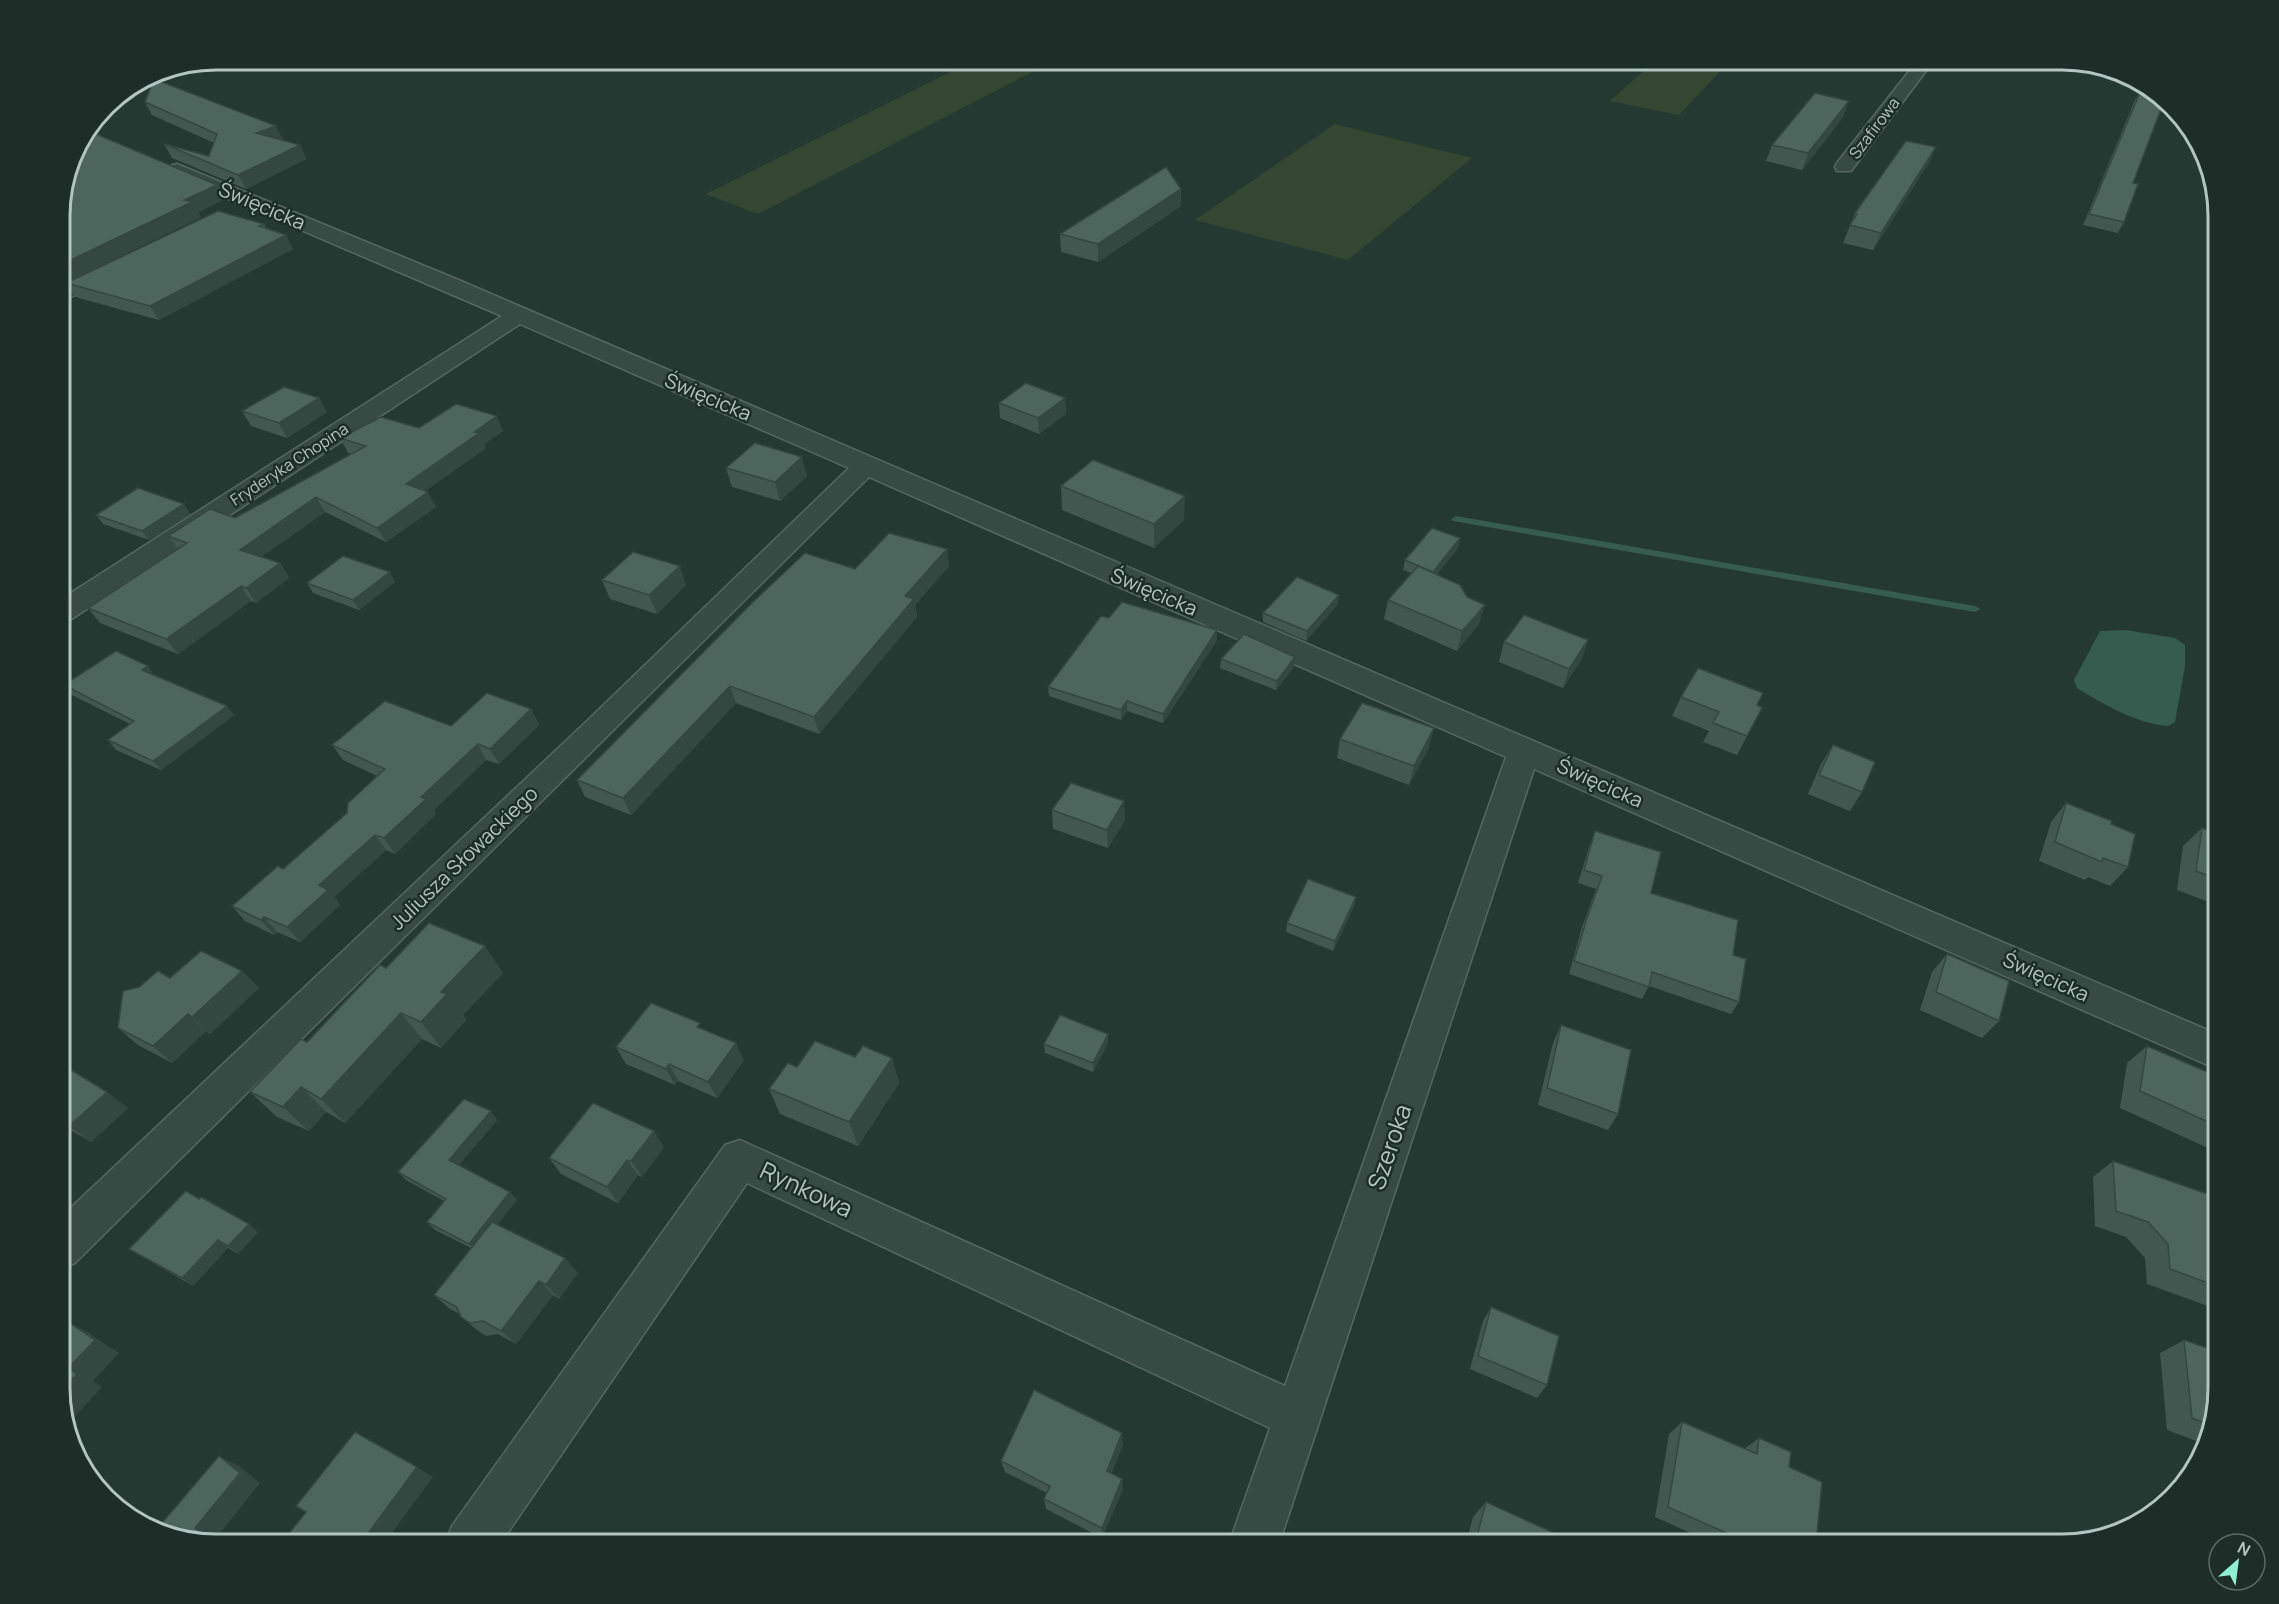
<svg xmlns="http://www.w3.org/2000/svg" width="2279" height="1604" viewBox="0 0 2279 1604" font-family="Manrope,sans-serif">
  <rect width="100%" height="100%" fill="#243932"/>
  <g fill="#344733">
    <path d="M984,60H1055L758,214L706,194L950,72Z"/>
    <path d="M1656,60H1731L1679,115L1610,101Z"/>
    <path d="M1335,124L1472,158L1348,260L1195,220Z"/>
  </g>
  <path fill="#365c4f" d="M2125,630L2175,638L2185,645V666L2175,722L2168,726C2137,724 2103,704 2077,688L2074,680L2100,631Z"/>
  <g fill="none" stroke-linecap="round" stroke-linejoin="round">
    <path fill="#365c4f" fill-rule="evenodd" d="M1456,516L1975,606L1980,609L1975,612L1453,521L1451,519Z"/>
    <g stroke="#566761" stroke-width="3">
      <g id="street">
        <path d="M1918,60H1934L1851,171H1837L1835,167L1837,163Z"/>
        <path d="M177,164L461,281L2219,1035V1070L1534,769L1279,1544H1229L1270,1428L747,1183L500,1544H445L452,1526L725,1145L740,1140L1285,1386L1506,757L869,477L75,1263L60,1269V1218L587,721L849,468L520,324L70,620L60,622V600L502,316L170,174L168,170L170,166Z"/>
        <path d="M113,264L120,266L124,270L120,274L60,302V288Z"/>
      </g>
    </g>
    <use href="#street" fill="#374a44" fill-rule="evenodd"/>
  </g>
  <g fill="#415750">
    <path d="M2141,90L2133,183L2124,222L2118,233L2083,225L2135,100Z"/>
    <path d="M145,102L283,139L281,140L300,145L306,159L246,189L172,158L164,144L209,156L214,143L152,115Z"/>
    <path d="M1843,117L1802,170L1766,161L1772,145Z"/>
    <path d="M1936,147L1928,164L1873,250L1843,243L1855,213Z"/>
    <path d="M217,185L225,199L198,212L201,217L71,280L264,224L266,228L286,235L293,249L159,320L75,297L66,283L60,285Z"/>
    <path d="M1181,189V206L1098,262L1061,252L1060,234Z"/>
    <path d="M319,398L327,412L287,438L251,426L242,411Z"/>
    <path d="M1065,398L1066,414L1039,434L1000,418L999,403Z"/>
    <path d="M419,428L503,431L484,444L486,448L425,491L436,507L386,542L325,512L261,557L280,563L289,578L256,603L251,601L178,654L100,623L88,608L178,549L168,536L235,518L352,454L348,453L340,438Z"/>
    <path d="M726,468L807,476L780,501L732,487Z"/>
    <path d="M1061,486L1184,520L1154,548L1062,510Z"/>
    <path d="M184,504L190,514L149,540L103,524L96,515Z"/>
    <path d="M1460,538L1458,548L1437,574L1479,624L1457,651L1384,619L1388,600L1411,573L1403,570L1405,560Z"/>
    <path d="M949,566L915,605L917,617L819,734L736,703L631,815L585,797L577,780L855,569Z"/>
    <path d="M602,580L686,585L657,614L610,599Z"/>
    <path d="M395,582L359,610L313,593L307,583Z"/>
    <path d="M1338,604L1306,641L1263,622V613Z"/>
    <path d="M1109,618L1217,630V640L1163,723L1127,711L1121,720L1049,696L1048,687Z"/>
    <path d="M1588,640L1581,660L1563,688L1499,662L1504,642Z"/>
    <path d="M1221,659L1294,667L1276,690L1220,668Z"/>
    <path d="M155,676L234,715L161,770L116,750L108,740L130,724L72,695L64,685Z"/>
    <path d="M1681,697L1757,706L1762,708L1737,755L1703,742L1709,731L1672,716Z"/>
    <path d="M531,709L539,725L499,764L486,760L434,810L436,814L395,854L386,850L334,897L340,905L300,942L277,932L274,935L245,921L232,906L283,869L347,813L377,776L343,760L332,745L451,726Z"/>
    <path d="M1340,739L1429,747L1409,785L1337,758Z"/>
    <path d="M1833,745L1862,792L1850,811L1808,794L1821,764Z"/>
    <path d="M2066,803L2111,824L2128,867L2110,886L2088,877L2085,880L2039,861L2051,822Z"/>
    <path d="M1052,810L1125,820L1108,848L1053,829Z"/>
    <path d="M2202,828L2214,832L2219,828V906L2177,890L2183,846Z"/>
    <path d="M1595,831L1651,893L1733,955L1739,1002L1731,1014L1649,986L1642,999L1569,974L1581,930L1596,889L1578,883L1590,844Z"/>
    <path d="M1356,897L1354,906L1333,951L1286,932L1287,923Z"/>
    <path d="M1947,954L1999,1021L1982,1038L1920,1010L1932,972Z"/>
    <path d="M386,968L503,973L463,1015L466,1020L441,1048L422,1039L345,1123L326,1112L309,1131L277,1117L250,1092L307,1042Z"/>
    <path d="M242,971L259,988L210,1034L206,1031L172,1063L138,1045L118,1028L170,978Z"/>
    <path d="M1561,1025L1618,1114L1608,1130L1538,1105L1553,1043Z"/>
    <path d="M703,1029L744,1060L717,1098L678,1081L675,1085L626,1064L616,1047Z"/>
    <path d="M1108,1034V1043L1093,1072L1045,1053L1044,1044Z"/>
    <path d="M2147,1046L2219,1077V1153L2120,1108L2127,1063Z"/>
    <path d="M855,1057L892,1058L899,1083L858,1146L780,1114L769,1089L797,1067Z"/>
    <path d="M60,1070L128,1108L91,1142L60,1124Z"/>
    <path d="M497,1120L458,1166L510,1192L517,1200L497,1225L578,1273L559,1299L553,1295L516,1344L498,1334L486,1336L477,1330L461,1317L460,1314L450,1309L434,1295L471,1248L435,1230L427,1222L444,1201L406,1180L398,1172Z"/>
    <path d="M664,1147L642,1177L638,1175L618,1203L561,1174L549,1158Z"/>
    <path d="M2113,1161L2219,1198V1310L2147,1284L2145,1258L2126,1237L2095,1226L2093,1177Z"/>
    <path d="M258,1232L238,1254L228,1248L193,1286L141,1256L129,1249Z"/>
    <path d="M1491,1307L1547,1385L1537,1398L1470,1369L1483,1321Z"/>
    <path d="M2184,1340L2219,1388L2211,1438L2207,1445L2167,1430L2160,1353Z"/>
    <path d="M1682,1422L1744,1449L1759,1438L1789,1467L1816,1544H1715L1655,1517L1669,1434Z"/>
    <path d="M1123,1445L1111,1473L1123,1489L1102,1538L1046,1509L1044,1499L1047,1493L1005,1472L1001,1461Z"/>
    <path d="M1486,1502L1578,1544H1466L1473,1517Z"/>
  </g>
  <g fill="#354741">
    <path d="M1849,101L1843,117L1802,170L1808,153Z"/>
    <path d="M276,126L283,139L263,147L256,133Z"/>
    <path d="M300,145L306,159L246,189L238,175Z"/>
    <path d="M1936,147L1928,164L1873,250L1881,233Z"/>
    <path d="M217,185L225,199L198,212L201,217L60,285V265L184,200Z"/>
    <path d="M1181,189V206L1098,262V244Z"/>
    <path d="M286,235L293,249L159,320L150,306Z"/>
    <path d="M319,398L327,412L287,438L279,423Z"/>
    <path d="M1065,398L1066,414L1039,434L1038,418Z"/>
    <path d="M497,416L503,431L484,444L486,448L413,499L406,484L474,432Z"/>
    <path d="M802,457L807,476L780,501L775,482Z"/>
    <path d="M428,492L436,507L386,542L377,528Z"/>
    <path d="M1185,496L1184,520L1154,548V524Z"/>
    <path d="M316,497L325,512L250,565L240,550Z"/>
    <path d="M184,504L190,514L149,540L142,531Z"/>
    <path d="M1460,538L1458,548L1431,582L1433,572Z"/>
    <path d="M947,549L949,566L915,605L917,617L819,734L814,717L905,596Z"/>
    <path d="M60,558L71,572L60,578Z"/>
    <path d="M280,563L289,578L256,603L246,588Z"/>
    <path d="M680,566L686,585L657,614L649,595Z"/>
    <path d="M390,572L395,582L359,610L353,600Z"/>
    <path d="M241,586L251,601L178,654L166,639Z"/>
    <path d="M1339,595L1338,604L1306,641L1307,631Z"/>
    <path d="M1485,605L1479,624L1457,651L1462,631Z"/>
    <path d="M1217,630V640L1163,723V714Z"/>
    <path d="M1588,640L1581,660L1563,688L1569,669Z"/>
    <path d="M1295,657L1294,667L1276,690L1277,681Z"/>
    <path d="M148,666L155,676L142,670Z"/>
    <path d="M730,686L736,703L631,815L623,798Z"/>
    <path d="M1127,701V711L1121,720V710Z"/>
    <path d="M227,706L234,715L161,770L153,761Z"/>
    <path d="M531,709L539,725L499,764L490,749Z"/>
    <path d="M1434,728L1429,747L1409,785L1414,766Z"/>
    <path d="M478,744L486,760L434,810L436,814L395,854L384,838L421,797Z"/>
    <path d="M1124,801L1125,820L1108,848L1107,830Z"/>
    <path d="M375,835L386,850L334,897L340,905L300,942L287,927L319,885Z"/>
    <path d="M1356,897L1354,906L1333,951L1335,941Z"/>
    <path d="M264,917L277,932L274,935L261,920Z"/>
    <path d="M485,946L503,973L463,1015L466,1020L441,1048L421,1022L441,992Z"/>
    <path d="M242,971L259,988L210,1034L192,1017Z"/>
    <path d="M401,1013L422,1039L345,1123L321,1099Z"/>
    <path d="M188,1014L206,1031L172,1063L153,1046Z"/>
    <path d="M1108,1034V1043L1093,1072V1063Z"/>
    <path d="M736,1043L744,1060L717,1098L708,1082Z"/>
    <path d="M892,1058L899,1083L858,1146L849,1122Z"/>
    <path d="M669,1064L678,1081L675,1085L666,1069Z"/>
    <path d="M301,1087L326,1112L309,1131L283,1107Z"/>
    <path d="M107,1092L128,1108L91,1142L69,1126Z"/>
    <path d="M491,1111L497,1120L456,1168L449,1160Z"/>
    <path d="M654,1131L664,1147L642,1177L631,1161Z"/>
    <path d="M627,1160L638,1175L618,1203L607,1187Z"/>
    <path d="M510,1192L517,1200L476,1251L469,1244Z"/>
    <path d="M249,1224L258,1232L238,1254L228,1246Z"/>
    <path d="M218,1240L228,1248L193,1286L182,1278Z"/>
    <path d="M565,1258L578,1273L559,1299L546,1285Z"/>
    <path d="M539,1281L553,1295L516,1344L501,1331Z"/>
    <path d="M62,1318L87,1332L119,1353L93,1381L102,1387L68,1424L60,1397V1392L68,1368Z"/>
    <path d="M1122,1433L1123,1445L1108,1482L1107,1471Z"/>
    <path d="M219,1456L239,1466L260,1483L217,1537L229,1544H221L195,1528Z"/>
    <path d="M417,1467L433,1477L384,1544H362L361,1543Z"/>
    <path d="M1122,1479L1123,1489L1102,1538V1528Z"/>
  </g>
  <g fill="#4c655d" stroke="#354741" stroke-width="1.5">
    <path d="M154,79L276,126L256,133L300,145L238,175L164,144L209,156L217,134L145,102Z"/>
    <path d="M2141,90L2163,99L2164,101L2133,183L2138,184L2124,222L2089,214Z"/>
    <path d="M1815,93L1849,101L1808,153L1772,145Z"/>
    <path d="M89,131L217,185L184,200L192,202L60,265V206L76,148Z"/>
    <path d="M1906,141L1936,147L1881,233L1850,225L1857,214L1855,213Z"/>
    <path d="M1166,167L1181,189L1098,244L1060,234Z"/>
    <path d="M218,211L264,224L259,226L286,235L150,306L66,283Z"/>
    <path d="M1026,383L1065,398L1038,418L999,403Z"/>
    <path d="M284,387L319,398L279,423L242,411Z"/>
    <path d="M456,404L497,416L474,432L479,433L406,484L428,492L377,528L316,497L240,550L280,563L246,588L241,586L166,639L88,608L187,543L168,536L210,509L235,518L366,446L340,438L381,417L419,428Z"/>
    <path d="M755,443L802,457L775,482L726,468Z"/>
    <path d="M1093,460L1185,496L1154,524L1061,486Z"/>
    <path d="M138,488L184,504L142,531L96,515Z"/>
    <path d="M1432,528L1460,538L1433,572L1405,560Z"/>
    <path d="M889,533L947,549L905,596L914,599L814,717L730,686L623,798L577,780L752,603L805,553L855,569Z"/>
    <path d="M633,552L680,566L649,595L602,580Z"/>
    <path d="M343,556L390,572L353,600L307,583Z"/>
    <path d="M1418,566L1460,585L1467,597L1485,605L1462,631L1388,600Z"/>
    <path d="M1297,577L1339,595L1307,631L1263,613Z"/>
    <path d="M1122,602L1217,630L1163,714L1127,701L1121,710L1048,687L1101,616L1109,618Z"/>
    <path d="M1524,615L1588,640L1569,669L1504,642Z"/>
    <path d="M1244,634L1295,657L1277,681L1221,659Z"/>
    <path d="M116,651L148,666L142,670L227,706L153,761L108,740L134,721L64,685Z"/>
    <path d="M1698,668L1763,693L1757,705L1762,708L1747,736L1713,723L1719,712L1681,697Z"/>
    <path d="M487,693L531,709L490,749L478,744L421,797L426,799L384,838L375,835L319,885L328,890L287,927L264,917L261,920L232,906L278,866L283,869L347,813L348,803L385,769L332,745L385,701L451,726Z"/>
    <path d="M1362,703L1434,728L1414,766L1340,739Z"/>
    <path d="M1833,745L1875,762L1862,792L1819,775Z"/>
    <path d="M1071,783L1124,801L1107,830L1052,810Z"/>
    <path d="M2066,803L2112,821L2111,824L2135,834L2128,867L2103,858L2102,862L2055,842Z"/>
    <path d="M2202,828L2219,834V880L2196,871Z"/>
    <path d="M1595,831L1661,852L1651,893L1738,920L1733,955L1746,959L1739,1002L1652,972L1649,987L1574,961L1587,918L1602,876L1584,870Z"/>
    <path d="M1308,879L1356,897L1335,941L1287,923Z"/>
    <path d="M429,923L485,946L441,992L447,994L421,1022L401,1013L321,1099L301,1087L283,1107L250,1092L301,1039L307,1042L380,965L386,968Z"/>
    <path d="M201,951L242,971L192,1017L188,1014L153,1046L118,1028L123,991L139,987L158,971L170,978Z"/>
    <path d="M1947,954L2009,981L1999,1021L1936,992Z"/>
    <path d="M651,1003L700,1023L697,1027L736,1043L708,1082L669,1064L666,1069L616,1047Z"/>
    <path d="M1060,1015L1108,1034L1093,1063L1044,1044Z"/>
    <path d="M1561,1025L1631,1050L1618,1114L1547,1088Z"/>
    <path d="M815,1041L855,1057L863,1046L892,1058L849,1122L769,1089L788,1063L797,1067Z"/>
    <path d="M2147,1046L2219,1077V1127L2140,1091Z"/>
    <path d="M60,1070L67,1074L71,1070L107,1092L69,1126L60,1121Z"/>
    <path d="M464,1099L491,1111L449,1160L510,1192L469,1244L427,1222L446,1199L398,1172Z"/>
    <path d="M593,1103L654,1131L631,1161L627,1160L607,1187L549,1158Z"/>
    <path d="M2113,1161L2219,1198V1287L2170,1269L2168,1244L2148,1222L2116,1211Z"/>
    <path d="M186,1191L199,1199L201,1197L249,1224L228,1246L218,1240L182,1278L129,1249Z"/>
    <path d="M492,1222L565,1258L546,1285L539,1281L501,1331L483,1321L470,1323L461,1317L457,1307L434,1295Z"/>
    <path d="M1491,1307L1559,1336L1547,1385L1478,1356Z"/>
    <path d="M62,1318L95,1340L68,1368L77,1374L60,1392V1320Z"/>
    <path d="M2184,1340L2219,1352V1388L2213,1426L2192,1418Z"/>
    <path d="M1034,1390L1122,1433L1107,1471L1122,1479L1102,1528L1044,1499L1050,1486L1001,1461Z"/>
    <path d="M1682,1422L1757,1454L1759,1438L1791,1452L1789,1467L1822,1482L1816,1544H1751L1668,1507Z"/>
    <path d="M355,1432L417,1467L361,1543L362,1544H281L306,1512L296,1506Z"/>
    <path d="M219,1456L240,1473L195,1528L221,1544L167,1536L156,1530Z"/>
    <path d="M1486,1502L1578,1544H1475Z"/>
  </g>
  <g text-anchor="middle" stroke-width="5" stroke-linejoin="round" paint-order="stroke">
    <g font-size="16" fill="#b3c5c0" stroke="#1d2e28">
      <text transform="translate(1874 128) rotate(-53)" y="6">Szafirowa</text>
      <text transform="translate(289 464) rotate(-33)" y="6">Fryderyka Chopina</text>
    </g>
    <g font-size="20" fill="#b3c5c0" stroke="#1d2e28">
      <text transform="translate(262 206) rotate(23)" y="7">Święcicka</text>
      <text transform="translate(708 397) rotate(23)" y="7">Święcicka</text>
      <text transform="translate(1154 592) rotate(23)" y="7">Święcicka</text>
      <text transform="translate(1600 783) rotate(24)" y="7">Święcicka</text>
      <text transform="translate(464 858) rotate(-44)" y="7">Juliusza Słowackiego</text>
      <text transform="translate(2046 977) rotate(24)" y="7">Święcicka</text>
    </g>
    <g font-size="24" fill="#b3c5c0" stroke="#1d2e28">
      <text transform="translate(1390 1147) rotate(-71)" y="8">Szeroka</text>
      <text transform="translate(806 1190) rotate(25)" y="8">Rynkowa</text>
    </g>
  </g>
  <path d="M0 0H2279V1604H0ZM216 70H2062A146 146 0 0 1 2208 216V1388A146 146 0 0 1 2062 1534H216A146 146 0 0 1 70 1388V216A146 146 0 0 1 216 70Z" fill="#1d2e28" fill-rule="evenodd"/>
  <path fill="none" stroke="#b3c5c0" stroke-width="3" d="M216 70H2062A146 146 0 0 1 2208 216V1388A146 146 0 0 1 2062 1534H216A146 146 0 0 1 70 1388V216A146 146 0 0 1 216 70Z"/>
  <g transform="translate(2237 1562) rotate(28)"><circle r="28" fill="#1d2e28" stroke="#596a65" stroke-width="1.5"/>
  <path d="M0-4.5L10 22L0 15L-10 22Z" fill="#8eefd2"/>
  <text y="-9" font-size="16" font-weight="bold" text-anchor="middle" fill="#b3c5c0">N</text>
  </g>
</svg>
